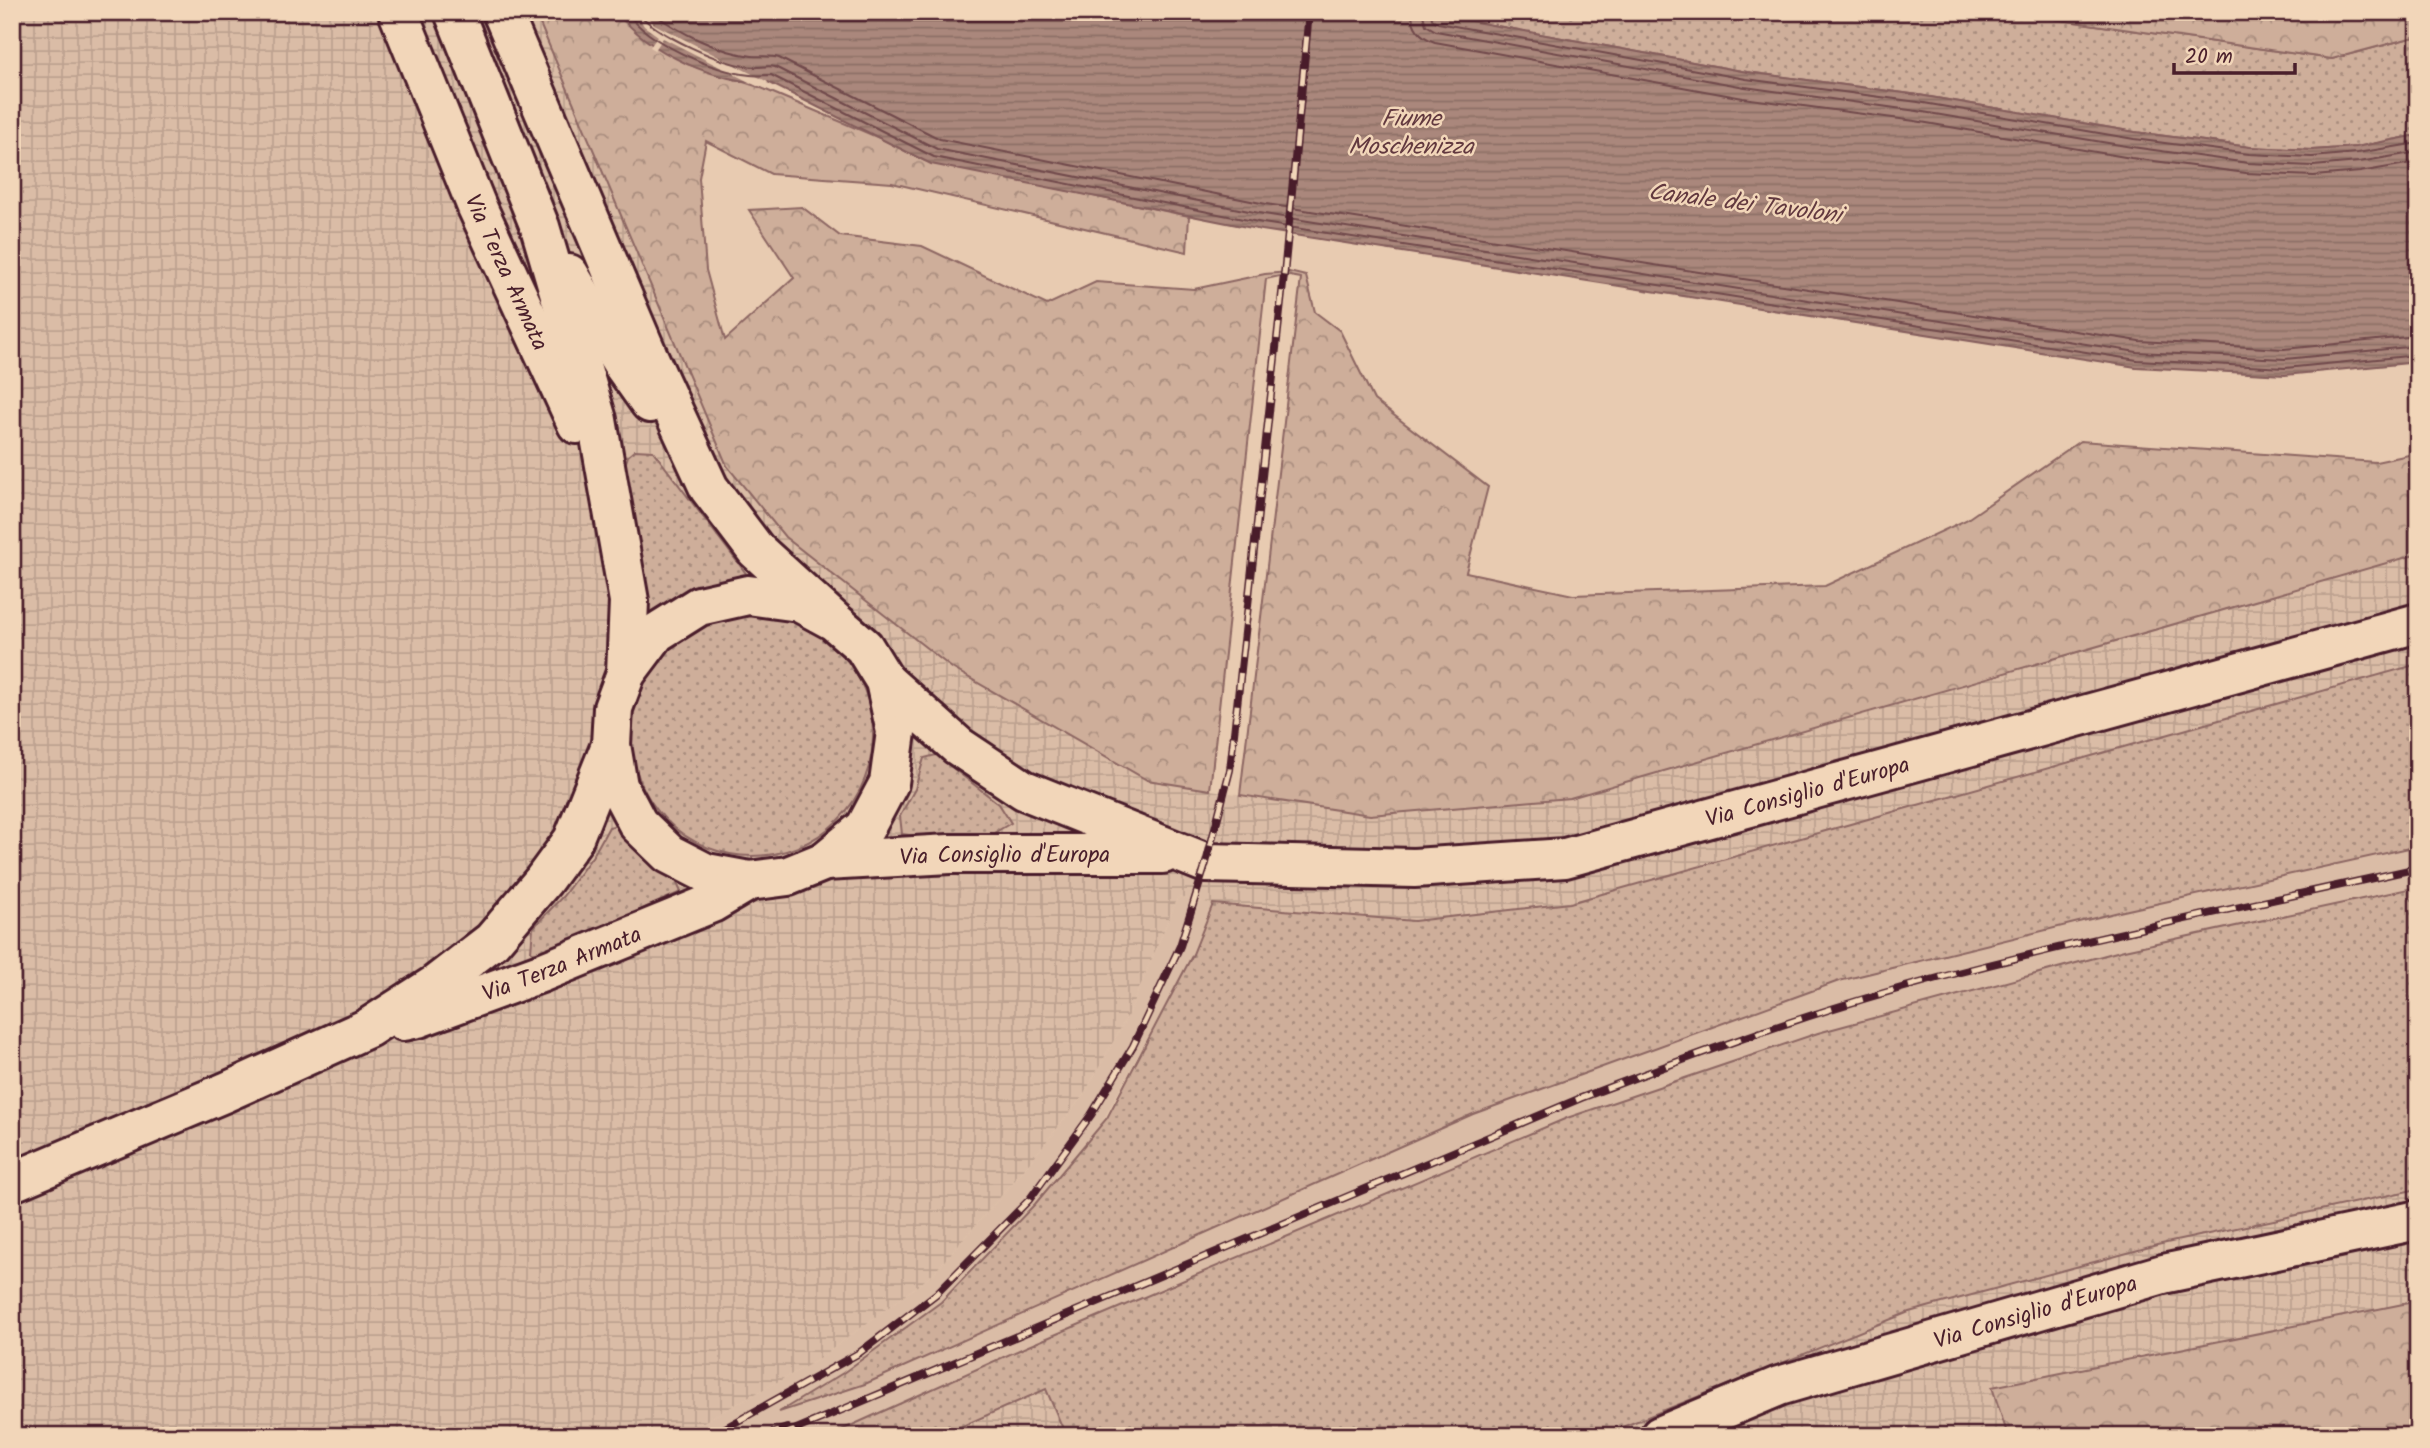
<svg xmlns="http://www.w3.org/2000/svg" width="2430" height="1448" viewBox="0 0 2430 1448" font-family="Kalam,sans-serif">
  <defs>
    <pattern id="industrial-grid" width="8" height="8" patternUnits="userSpaceOnUse" patternTransform="scale(1.75)"><rect width="8" height="8" fill="#dabca6"/><path d="M0 4h8M4 0v8" fill="none" stroke="#bda18f"/></pattern>
    <pattern id="grass-dots" width="8" height="8" patternUnits="userSpaceOnUse" patternTransform="scale(1.75)"><rect width="8" height="8" fill="#ceae9a"/><path d="M2 2h.1M6 6h.1" fill="none" stroke="#a98d7e" stroke-width="1.8" stroke-linecap="round"/></pattern>
    <pattern id="forest-crowns" width="20" height="18" patternUnits="userSpaceOnUse" patternTransform="scale(1.75)"><rect width="20" height="18" fill="#ceae9a"/><path d="M2 6a3 3 0 1 1 6 0M12 15a3 3 0 1 1 6 0" fill="none" stroke="#a98d7e"/></pattern>
    <pattern id="water-rules" width="6" height="5" patternUnits="userSpaceOnUse" patternTransform="scale(1.75)"><rect width="6" height="5" fill="#aa877b"/><path d="M0 2.5h6" fill="none" stroke="#8c6e65"/></pattern>
  </defs>
  <rect width="100%" height="100%" fill="#e8cbb1"/>
  <filter id="ink" filterUnits="userSpaceOnUse"><feTurbulence type="fractalNoise" baseFrequency=".0143" numOctaves="2"/><feDisplacementMap in="SourceGraphic" scale="14" xChannelSelector="R" yChannelSelector="G"/><feConvolveMatrix kernelMatrix="1 2 1 2 8 2 1 2 1" color-interpolation-filters="sRGB"/></filter>
  <g filter="url(#ink)">
    <path fill="#dabca6" d="M2418,846V887L2124,950L1818,1033L1567,1118L1026,1347L828,1436H672L696,1426L816,1361L932,1275L1022,1172L1083,1096L1128,1015L1178,897L1213,904L1193,954L1099,1128L1035,1204L941,1302L843,1373L783,1410L865,1384L1473,1114L1839,981L2119,912Z"/>
    <g fill="url(#industrial-grid)">
      <path d="M12,12H535L727,466L785,537L1147,780L1370,815L1570,798L2418,554V664L1570,903L1414,921L1213,904L1178,897L1128,1015L1083,1096L1022,1172L932,1275L816,1361L696,1426L672,1436H12Z"/>
      <path d="M2418,1189V1301L1993,1387L2008,1436H1600L1909,1312L2157,1245Z"/>
      <path d="M1047,1389L1066,1436H940Z"/>
    </g>
    <g fill="url(#grass-dots)" stroke="#8c6662" stroke-width="2">
      <path d="M1421,12H2005L2332,59L2418,36V135L2356,147L2312,150L2250,147L2135,132L1919,95L1747,72Z"/>
      <path d="M635,450L653,451L751,580L649,624L624,468L628,456Z"/>
      <circle cx="752" cy="735" r="121"/>
      <path d="M2418,664V846L2119,912L1839,981L1473,1114L865,1384L779,1412L843,1373L941,1302L1035,1204L1107,1118L1193,954L1213,904L1414,921L1570,903Z"/>
      <path d="M936,755L999,804L1011,823L992,834L929,838L902,834L900,816L915,789L924,758Z"/>
      <path d="M623,824L674,877L681,892L647,907L546,960L531,951L533,928L563,896L594,854L609,827Z"/>
      <path d="M2418,887V1189L2157,1245L1909,1312L1600,1436H1066L1046,1389L940,1436H828L1026,1347L1567,1118L1818,1033L2124,950Z"/>
    </g>
    <g fill="url(#forest-crowns)" stroke="#8c6662" stroke-width="2">
      <path d="M535,12H618L624,21L687,64L759,87L884,140L925,161L1189,216L1187,252L892,183L771,174L706,141L699,178L706,270L725,340L794,278L749,210L802,207L840,236L922,246L1047,305L1096,282L1194,289L1265,274L1289,272L1306,276L1315,312L1340,331L1374,400L1488,487L1466,572L1573,595L1825,586L1966,520L2080,441L2376,462L2418,453V554L1570,798L1370,815L1240,795L1301,278L1284,275L1266,279L1210,790L1147,780L952,668L785,537L727,466Z"/>
      <path d="M2005,12H2418V36L2332,59Z"/>
      <path d="M2418,1301V1436H2008L1992,1387Z"/>
    </g>
    <path fill="url(#water-rules)" stroke="#845d5b" stroke-width="2" d="M618,12H1421L1747,72L1919,95L2135,132L2250,147L2312,150L2356,147L2418,135V362L2285,375L2136,367L1262,230L931,164L768,82C721,85 645,52 618,12Z"/>
    <path fill="#e8cbb1" d="M636,12H645L654,24L768,82L766,85L757,86L663,38L655,50L650,47L658,36L644,26Z"/>
    <g fill="none" stroke-linecap="round" stroke-linejoin="round">
      <g stroke="#70494b" stroke-width="2">
        <path d="M627,12C647,43 713,71 750,75C757,76 764,75 771,75L934,157L1263,223L2137,360L2285,368L2418,355"/>
        <path d="M637,12C657,35 722,65 753,67C760,68 767,65 775,67L937,149L1264,214L2137,352L2285,359L2418,346"/>
        <path d="M651,12C679,32 717,52 752,56C761,57 770,55 779,58L940,139L1266,204L2139,341L2284,349L2418,336"/>
        <path d="M1412,12C1412,28 1420,37 1435,42L1743,98L1915,121L2131,158L2246,173L2314,176L2360,172L2418,162"/>
        <path d="M1422,12L1426,25L1436,31L1745,87L1917,111L2132,147L2248,163L2313,166L2359,162L2418,152"/>
        <path d="M1431,12L1432,19L1438,23L1746,79L1918,102L2134,139L2249,154L2312,157L2357,153L2418,143"/>
      </g>
      <g stroke="#4a1f2b" stroke-width="44">
        <g id="street">
          <path id="s1" d="M398,12L477,207L577,424"/>
          <path d="M454,12L540,227L597,420L629,601L626,673"/>
          <path d="M502,12L648,356L709,488L756,550L834,621L864,647L885,681L896,732L889,783L865,828L825,861L788,876L749,881L706,873L669,854L638,824L618,786L611,745L613,708L626,673L656,633L699,606L748,595L799,602L834,621"/>
          <path d="M569,274L623,365L650,403"/>
          <path id="s2" d="M885,681L958,746L1024,790L1206,863L1414,868L1565,858L2418,623"/>
          <path id="s3" d="M825,861L950,854H1163"/>
          <path id="s4" d="M404,1021L418,1018L543,972L712,903L749,881"/>
          <path d="M12,1182L226,1092L368,1028L435,985L492,941L543,881L573,840L611,745"/>
          <path id="s5" d="M1660,1436L1779,1386L2163,1274L2418,1220"/>
        </g>
      </g>
      <use href="#street" stroke="#f2d6b9" stroke-width="38"/>
      <g stroke="#4a1f2b" stroke-width="8">
        <g id="rail">
          <path d="M711,1436L859,1353L936,1294L1029,1200L1091,1115L1133,1046L1180,946L1206,863L1230,770L1284,275L1309,12"/>
          <path d="M763,1436L787,1428"/>
          <path d="M780,1436L1581,1098C1699,1053 1816,1010 1938,978C2096,936 2258,904 2418,868"/>
        </g>
      </g>
      <use href="#rail" stroke="#f2d6b9" stroke-width="5" stroke-dasharray="16" stroke-linecap="butt"/>
    </g>
  </g>
  <g text-anchor="middle" stroke-width="5" stroke-linejoin="round" paint-order="stroke">
    <g font-size="23" fill="#4a1f2b" stroke="#f2d6b9">
      <text dy="8" stroke="none"><textPath href="#s1" startOffset="282">Via Terza Armata</textPath></text>
      <text dy="8" stroke="none"><textPath href="#s2" startOffset="984">Via Consiglio d'Europa</textPath></text>
      <text dy="8" stroke="none"><textPath href="#s3" startOffset="180">Via Consiglio d'Europa</textPath></text>
      <text dy="8" stroke="none"><textPath href="#s4" startOffset="168">Via Terza Armata</textPath></text>
      <text dy="8" stroke="none"><textPath href="#s5" startOffset="396">Via Consiglio d'Europa</textPath></text>
    </g>
    <g font-size="24" font-style="italic" fill="#62393f" stroke="#f2d6b9">
      <text x="1411" y="126">Fiume<tspan x="1411" dy="28">Moschenizza</tspan></text>
      <text transform="translate(1745 203) rotate(7)" y="8">Canale dei Tavoloni</text>
    </g>
  </g>
  <rect width="2430" height="1448" fill="none" stroke="#f2d6b9" stroke-width="42"/>
  <rect x="21" y="21" width="2388" height="1406" fill="none" stroke="#4a1f2b" stroke-width="2.5" filter="url(#ink)"/>
  <path d="M2174 63v10h121v-10" fill="none" stroke="#4a1f2b" stroke-width="3.5"/>
  <text x="2185" y="63" font-size="21" fill="#4a1f2b" stroke="#f2d6b9" stroke-width="5" paint-order="stroke">20 m</text>
</svg>
